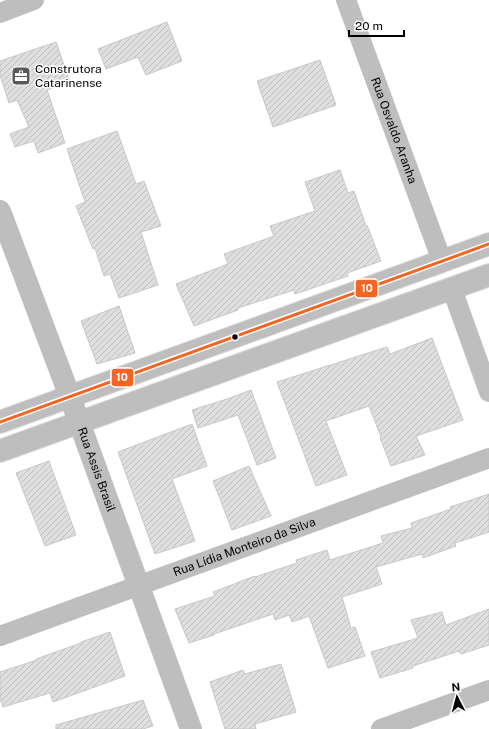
<svg xmlns="http://www.w3.org/2000/svg" width="489" height="729" viewBox="0 0 489 729" font-family="'Public Sans',sans-serif">
  <defs>
    <pattern id="building-hatch" width="6" height="6" patternUnits="userSpaceOnUse"><rect width="6" height="6" fill="#dfdfdf"/><path d="M-1 1l2-2M0 6l6-6M5 7l2-2" fill="none" stroke="#bebebe"/></pattern>
  </defs>
  <rect width="100%" height="100%" fill="#fff"/>
  <g fill="url(#building-hatch)" stroke="#c7c7c7">
    <path d="M167,22L182,61L146,75L138,57L106,69L98,49Z"/>
    <path d="M56,42L70,82L47,90L65,143L38,153L34,141L15,147L10,134L29,127L17,100L9,103L0,75V61Z"/>
    <path d="M320,60L336,105L273,127L257,81Z"/>
    <path d="M117,131L136,184L144,181L161,226L141,232L158,285L119,298L110,274L104,276L95,248L93,249L76,206L85,202L67,149Z"/>
    <path d="M340,170L348,193L354,191L366,226L367,225L381,261L347,273L348,276L295,294L294,290L238,308V310L194,326L176,284L228,264L224,254L274,236L270,226L315,211L305,182Z"/>
    <path d="M119,306L135,353L97,364L81,321Z"/>
    <path d="M432,338L463,420L416,436L425,455L391,466L380,438L381,437L369,406L326,421L347,475L316,486L277,382L387,347L390,354Z"/>
    <path d="M251,390L276,458L257,465L238,415L198,428L192,410L227,399Z"/>
    <path d="M192,424L207,466L172,479L195,541L155,554L118,452Z"/>
    <path d="M49,461L76,535L45,546L16,473Z"/>
    <path d="M249,466L271,516L232,530L213,481Z"/>
    <path d="M489,494V532L455,543L456,546L423,558L422,554L376,567L382,584L342,597L351,628L355,627L365,656L328,668L309,616L292,622L289,615L275,620L273,614L214,634V635L189,643L175,609L215,596L213,592L255,576V577L297,563L296,560L327,550L330,560L383,543L381,536L412,528L411,523L451,509L450,507Z"/>
    <path d="M489,609V645L461,654L459,651L413,666V668L380,678L371,652L418,638L411,620L442,612L446,625Z"/>
    <path d="M110,632L125,676L53,702L50,693L3,707L0,699V672L37,660L36,659L81,643V642Z"/>
    <path d="M281,664L296,712L255,724L256,729H225L210,682L243,670L245,674Z"/>
    <path d="M143,700L153,726L143,729H56V725Z"/>
  </g>
  <g fill="none" stroke-linecap="round" stroke-linejoin="round">
    <g stroke="#dbdbdb" stroke-width="24">
      <g id="primary">
        <path d="M0,422L489,244"/>
        <path d="M0,451L489,275"/>
      </g>
    </g>
    <g stroke="#bebebe" stroke-width="20">
      <path id="s1" d="M346,0L442,261"/>
      <path d="M0,13L34,0"/>
      <path d="M452,289L489,392"/>
      <path id="s2" d="M0,636L489,458"/>
      <path d="M381,729L489,690"/>
    </g>
    <path stroke="#bebebe" stroke-width="22" id="s3" d="M0,211L70,397L191,729"/>
    <use href="#primary" stroke="#bebebe" stroke-width="22"/>
    <g stroke="#fff" stroke-width="6">
      <path id="bus-1" d="M0,422L489,244"/>
    </g>
    <use href="#bus-1" stroke="#f26522" stroke-width="3"/>
  </g>
  <defs>
    <g id="office-square" transform="scale(1)"><rect x="-9" y="-9" width="18" height="18" rx="4" fill="#595959" stroke="#fff"/><path d="M-6-3h4V-5.5h4V-3h4V5H-6ZM-1-4.5V-3h2v-1.5ZM-6 0V1H6V0Z" fill="#fff"/></g>
  </defs>
  <g fill-rule="evenodd">
    <use href="#office-square" x="21" y="76"/>
  </g>
  <circle fill="#000" stroke="#fff" stroke-width="1.5" cx="235" cy="337" r="3.5"/>
  <g text-anchor="middle" stroke-width="3" stroke-linejoin="round" paint-order="stroke">
    <g font-size="12" fill="#000" stroke="#fff" text-anchor="start">
      <text x="35" y="73">Construtora<tspan x="35" dy="14">Catarinense</tspan></text>
    </g>
    <g font-size="12" fill="#000" stroke="#fff">
      <text dy="4" stroke="none"><textPath href="#s1" startOffset="139">Rua Osvaldo Aranha</textPath></text>
      <text dy="4" stroke="none"><textPath href="#s3" startOffset="276">Rua Assis Brasil</textPath></text>
      <text dy="4" stroke="none"><textPath href="#s2" startOffset="260">Rua Lídia Monteiro da Silva</textPath></text>
    </g>
  </g>
  <g stroke="#fff" stroke-width="1.5">
    <rect x="355" y="279" width="23" height="19" rx="4" fill="#f26522"/>
    <rect x="111" y="368" width="23" height="19" rx="4" fill="#f26522"/>
  </g>
  <g font-size="11" text-anchor="middle" font-weight="bold" fill="#fff">
    <text x="367" y="292">10</text>
    <text x="122" y="381">10</text>
  </g>
  <g transform="translate(457 697) rotate(354)" stroke="#ffffff" stroke-width="3" paint-order="stroke">
  <path d="M0-3L7 15L0 10L-7 15Z" fill="#000000"/>
  <text y="-6" font-size="11" font-weight="bold" text-anchor="middle" fill="#000000">N</text>
  </g>
  <path d="M349 30v6h55v-6" fill="none" stroke="#000000" stroke-width="2"/>
  <text x="355" y="30" font-size="12" fill="#000000" stroke="#ffffff" stroke-width="3" paint-order="stroke">20 m</text>
</svg>
